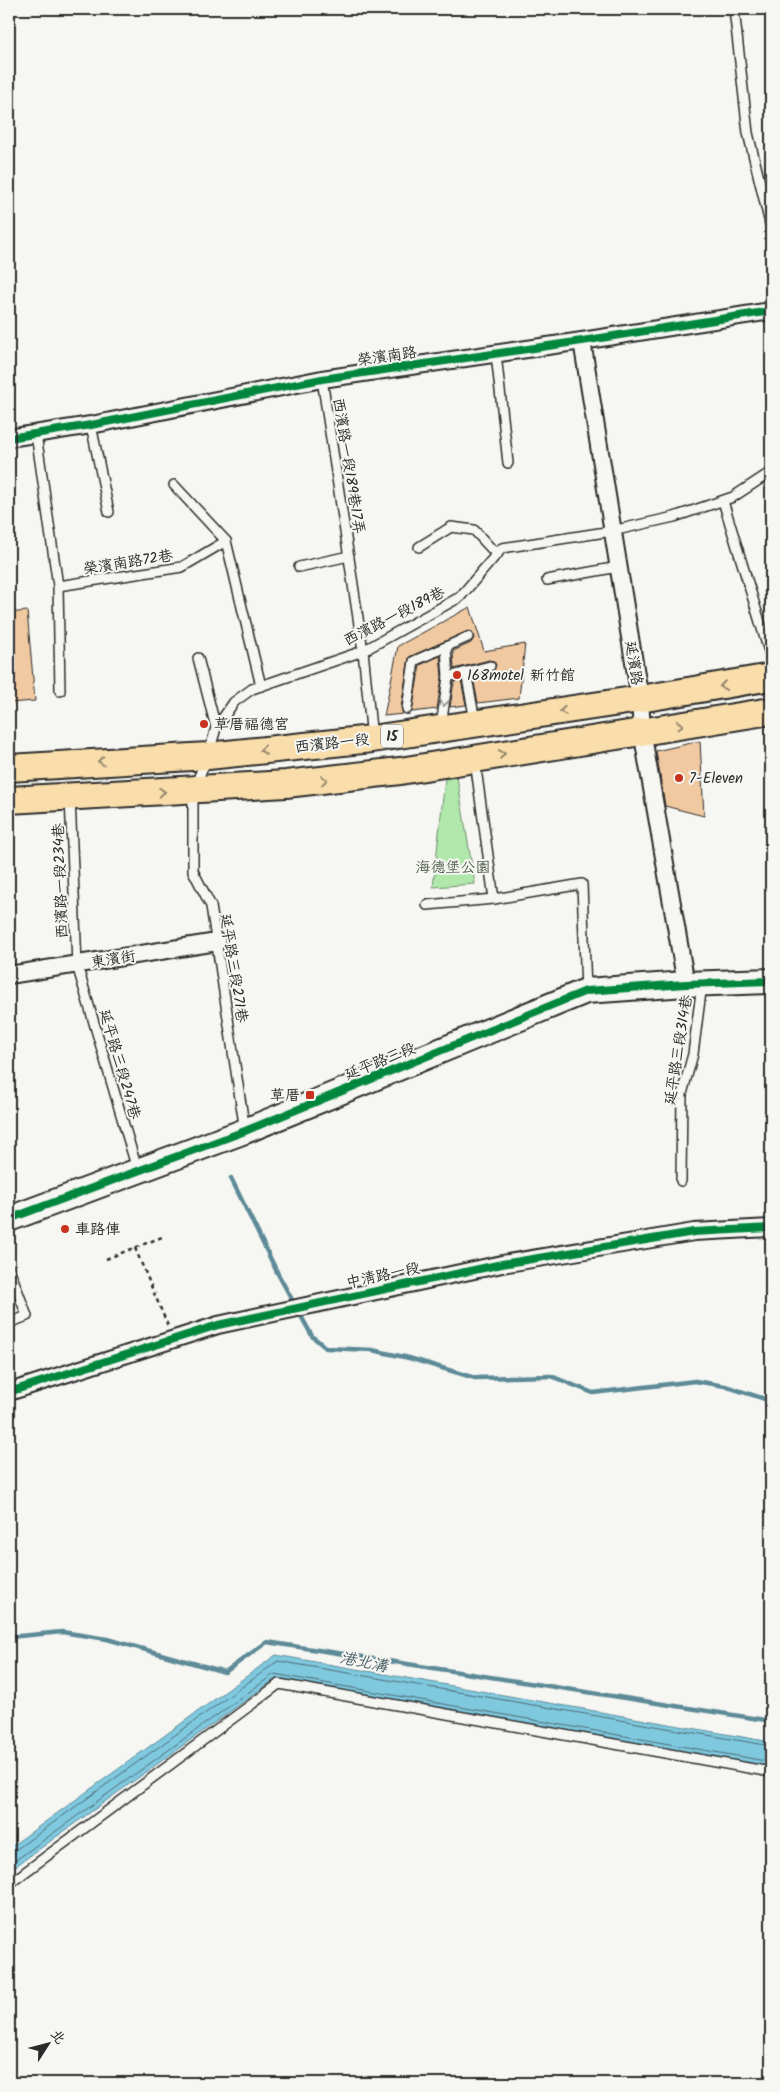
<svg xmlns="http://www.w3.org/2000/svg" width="780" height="2092" viewBox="0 0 780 2092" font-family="Kalam,'LXGW WenKai TC',sans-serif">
  <rect width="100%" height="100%" fill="#f6f6f2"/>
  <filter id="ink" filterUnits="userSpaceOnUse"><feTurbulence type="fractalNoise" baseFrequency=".02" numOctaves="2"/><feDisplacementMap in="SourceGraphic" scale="10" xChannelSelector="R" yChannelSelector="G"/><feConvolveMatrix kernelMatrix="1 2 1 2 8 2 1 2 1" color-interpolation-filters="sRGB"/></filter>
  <g filter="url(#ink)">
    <path fill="#b0e8ac" stroke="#6e8a6c" d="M457,777L475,884L433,887L445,779Z"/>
    <path fill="#7fc9df" stroke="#5d8a97" d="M276,1655L771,1742V1767L275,1679L9,1871V1848Z"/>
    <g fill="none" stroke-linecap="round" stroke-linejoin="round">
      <g stroke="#4d6a73" stroke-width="1">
        <path d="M9,1852L14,1851L278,1661L771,1746"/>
        <path d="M9,1865L274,1674L771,1762"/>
      </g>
      <g stroke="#5d8a97" stroke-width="4.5">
        <path d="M231,1178L278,1274L312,1336L326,1348L372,1350L409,1358L475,1378L551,1376L593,1393L695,1381L725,1386L771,1401"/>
        <path d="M9,1637L62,1632L107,1639L225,1672L267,1642L771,1721"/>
      </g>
    </g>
    <g fill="#f0c9a0" stroke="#2b2b2b">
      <path d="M470,607L484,651L525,644L519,698L478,703L473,677L492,672L496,665L494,661L489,660L454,669L453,651L471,643L474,638L472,632L468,631L409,657L401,708L403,714L384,716L398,646Z"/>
      <path d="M27,611L35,701L9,703V613Z"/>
      <path d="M440,656L442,677L437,709L412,712L420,665Z"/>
      <path d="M461,680L466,705L450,707L454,682Z"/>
      <path d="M700,741L704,816L665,806L656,751Z"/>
    </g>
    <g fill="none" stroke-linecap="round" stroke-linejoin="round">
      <g stroke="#2b2b2b" stroke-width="12">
        <g id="lane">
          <path d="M734,9L748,133L771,228"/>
          <path d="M496,354L508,463"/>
          <path d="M322,379L363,651L372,738"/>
          <path d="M91,425L109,512"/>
          <path d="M36,434L58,586L182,567L226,541"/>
          <path d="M174,485L226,541L261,686"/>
          <path d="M723,501L771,658"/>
          <path d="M419,547L451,527L474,530L497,555"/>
          <path d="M299,567L349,556"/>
          <path d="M547,580L618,567"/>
          <path d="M58,586L60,691"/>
          <path d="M446,647L448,677L490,666"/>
          <path d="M198,658L216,728"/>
          <path d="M466,672L475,721"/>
          <path d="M407,709L414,661L468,637"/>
          <path d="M441,726L448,677"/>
          <path d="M475,761L494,899"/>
          <path d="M70,798L77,965L137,1169"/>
          <path d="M427,905L494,899L582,884L586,991"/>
          <path d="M245,1131L211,906L193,871V790L208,756L216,728L234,702L252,689L363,651L460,597L502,548L612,531L674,517L733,497L771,472"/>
          <path d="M681,1181L682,1094L693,1054L702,984"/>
          <path d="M9,1268L27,1316L9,1323"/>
          <path d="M9,1884L279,1684L771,1772"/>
        </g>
      </g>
      <g stroke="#2b2b2b" stroke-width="20">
        <g id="street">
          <path d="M582,341L640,699L642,731L686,984"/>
          <path d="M9,438L91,425L322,379L582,341L771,311"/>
          <path d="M9,975L217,942"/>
          <path d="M9,1392L218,1325L502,1264L694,1232L771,1228"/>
        </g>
      </g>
      <g stroke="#2b2b2b" stroke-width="28">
        <path id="secondary" d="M9,1219L245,1131L586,991L686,984L771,981"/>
      </g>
      <g stroke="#2b2b2b" stroke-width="30">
        <g id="primary">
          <path d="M9,768L208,756L372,739L640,699L771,677"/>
          <path d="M9,800L286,784L400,771L771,711"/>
        </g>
      </g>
      <g stroke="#2b2b2b" stroke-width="2.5" stroke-dasharray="4 4" stroke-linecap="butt">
        <path d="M135,1248L168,1326"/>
        <path d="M106,1259L162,1237"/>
      </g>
      <use href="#lane" stroke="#f6f6f2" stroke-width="9"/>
      <use href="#street" stroke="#f6f6f2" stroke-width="16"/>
      <use href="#secondary" stroke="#f6f6f2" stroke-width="24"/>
      <use href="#primary" stroke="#f9deab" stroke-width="26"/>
      <g stroke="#f6f6f2" stroke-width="11">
        <g id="cycleway">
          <path d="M9,438L91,425L322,379L582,341L771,311"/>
          <path d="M9,1219L245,1131L586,991L686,984L771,981"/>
          <path d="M9,1392L218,1325L502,1264L694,1232L771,1228"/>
        </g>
      </g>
      <use href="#cycleway" stroke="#00873e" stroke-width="8"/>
    </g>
    <defs><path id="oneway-chevron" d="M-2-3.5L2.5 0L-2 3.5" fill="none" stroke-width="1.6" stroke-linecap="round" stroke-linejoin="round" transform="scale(1.25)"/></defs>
    <g stroke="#92846b">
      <use href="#oneway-chevron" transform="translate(723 686) rotate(171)"/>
      <use href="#oneway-chevron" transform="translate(563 711) rotate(172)"/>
      <use href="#oneway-chevron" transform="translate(680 725) rotate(-9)"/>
      <use href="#oneway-chevron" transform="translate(263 750) rotate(174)"/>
      <use href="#oneway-chevron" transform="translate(502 754) rotate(-9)"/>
      <use href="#oneway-chevron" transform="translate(101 761) rotate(177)"/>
      <use href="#oneway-chevron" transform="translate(324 780) rotate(-7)"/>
      <use href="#oneway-chevron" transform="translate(162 792) rotate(-3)"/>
    </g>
    <use stroke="#90908e" href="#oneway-chevron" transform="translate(444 703) rotate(98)"/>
  </g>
  <g fill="#c8321e" stroke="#f6f6f2" stroke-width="2">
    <circle cx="457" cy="675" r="5"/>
    <circle cx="204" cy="724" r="5"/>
    <circle cx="679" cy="778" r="5"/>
    <rect x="305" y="1090" width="10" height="10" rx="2.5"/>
    <circle cx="65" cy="1229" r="5"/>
  </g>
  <g text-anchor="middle" stroke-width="4" stroke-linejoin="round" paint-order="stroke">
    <rect fill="#f6f6f2" stroke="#686867" stroke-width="1" x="381" y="724.5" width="22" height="23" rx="4"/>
    <g font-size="14" font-weight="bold" fill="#2b2b2b">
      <text x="392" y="741">15</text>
    </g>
    <g font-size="15" fill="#2b2b2b" stroke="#f6f6f2">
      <text transform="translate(387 356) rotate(-8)" y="5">榮濱南路</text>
      <text transform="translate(349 466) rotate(81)" y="5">西濱路一段189巷17弄</text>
      <text transform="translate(128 562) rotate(-9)" y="5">榮濱南路72巷</text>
      <text transform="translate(394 616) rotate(-27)" y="5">西濱路一段189巷</text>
      <text transform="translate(634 663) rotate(81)" y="5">延濱路</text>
      <text transform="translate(332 743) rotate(-6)" y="5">西濱路一段</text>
      <text transform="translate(60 881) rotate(-92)" y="5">西濱路一段234巷</text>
      <text transform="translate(113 959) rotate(-9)" y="5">東濱街</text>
      <text transform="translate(234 968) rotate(81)" y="5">延平路三段271巷</text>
      <text transform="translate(678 1050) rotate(-81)" y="5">延平路三段314巷</text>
      <text transform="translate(380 1061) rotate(-22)" y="5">延平路三段</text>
      <text transform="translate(120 1064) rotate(74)" y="5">延平路三段247巷</text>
      <text transform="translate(383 1275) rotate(-12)" y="5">中清路一段</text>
    </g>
    <g font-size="15" fill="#2b2b2b" stroke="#f6f6f2" text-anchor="start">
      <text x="467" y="680">168motel 新竹館</text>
      <text x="214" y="729">草厝福德宮</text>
      <text x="689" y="783">7-Eleven</text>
      <text x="300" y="1100" text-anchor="end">草厝</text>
      <text x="75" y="1234">車路俥</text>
    </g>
    <g font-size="15" fill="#4c5a4b" stroke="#f6f6f2">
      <text x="453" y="872">海德堡公園</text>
    </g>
    <g font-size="16" font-style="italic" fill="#445a61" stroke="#f6f6f2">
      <text transform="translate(364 1661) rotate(11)" y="6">港北溝</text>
    </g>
  </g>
  <rect width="780" height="2092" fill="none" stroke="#f6f6f2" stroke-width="30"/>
  <rect x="15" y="15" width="750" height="2062" fill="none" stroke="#2b2b2b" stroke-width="2" filter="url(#ink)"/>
  <g transform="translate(48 2044) rotate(54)" stroke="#f6f6f2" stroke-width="4" paint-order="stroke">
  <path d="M0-4L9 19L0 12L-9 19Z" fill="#2b2b2b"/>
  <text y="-8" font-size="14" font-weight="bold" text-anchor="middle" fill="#2b2b2b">北</text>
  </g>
</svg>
